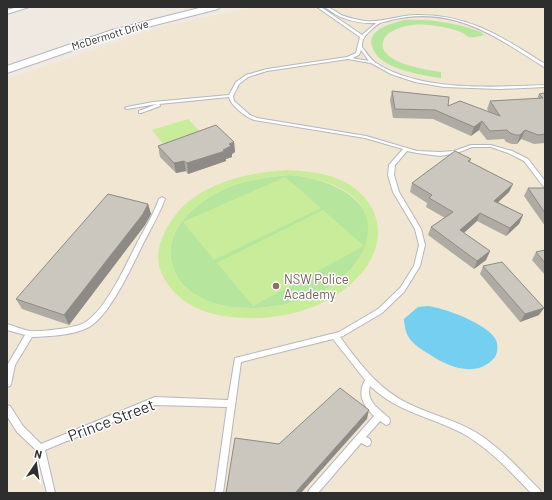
<svg xmlns="http://www.w3.org/2000/svg" width="552" height="500" viewBox="0 0 552 500" font-family="Barlow,sans-serif">
  <rect width="100%" height="100%" fill="#efe9e1"/>
  <path fill="#f0e6d1" d="M256,7H545V493H7V79L169,25Z"/>
  <g fill="#b6e59e">
    <path d="M404,20C432,19 455,23 481,32L484,35C480,36 474,38 469,37C466,36 462,32 458,31C438,25 413,20 393,31C388,33 384,37 383,42C378,63 428,70 441,72V78C422,75 377,69 372,46C370,41 372,35 376,32C383,25 395,23 404,20Z"/>
    <path d="M288,175C337,178 397,209 355,264C327,300 273,312 231,307C208,304 184,293 175,272C156,231 201,197 234,185C251,179 270,177 288,175Z"/>
  </g>
  <g fill="#c9ec9a" fill-rule="evenodd">
    <path d="M188,119L206,138L168,150L152,130Z"/>
    <path d="M288,170C302,171 317,172 330,176C372,189 393,229 366,267C336,310 273,324 224,316C197,312 172,298 161,272C156,259 158,246 164,234C185,186 240,173 288,170ZM288,175C320,177 367,189 368,228C368,242 363,254 355,264C327,300 273,312 231,307C208,304 184,293 175,272C156,231 201,197 234,185C251,179 270,177 288,175Z"/>
    <path d="M285,177L321,208L214,260L183,222Z"/>
    <path d="M323,210L364,246L253,306L217,263Z"/>
  </g>
  <path fill="#75cff0" d="M428,306C445,308 488,324 496,340C498,345 498,352 495,357C477,379 448,367 429,354C413,344 405,339 404,319L418,307Z"/>
  <g fill="none" stroke-linecap="round" stroke-linejoin="round">
    <g stroke="#b4b7c1" stroke-width="2">
      <g id="lane">
        <path d="M317,7H321L362,35L376,23C358,24 339,19 325,7C331,7 336,12 341,15C349,18 357,20 365,21C382,23 399,15 416,15C469,14 502,37 545,64V67H544C495,36 453,5 391,20C388,21 383,22 380,23C376,25 365,35 364,38C362,40 362,44 362,47C366,52 370,59 376,63C421,92 493,87 545,85V87L500,89L444,87L415,82L391,74L371,63L348,59L267,71L248,77L239,84L233,96L234,101L250,115L257,118L366,136L417,151L440,152L454,151L471,145H491L512,151L528,159L545,181V187L543,186L524,161L508,153L491,147H472L457,153L440,156L417,153L407,151L395,165L394,175L399,192L421,229L425,245L420,266L404,292L382,313L343,336L340,337C360,364 378,389 409,404C431,415 456,420 477,433C501,448 520,470 540,490L541,493H531C510,471 489,448 462,433C429,416 399,413 370,386C365,401 379,409 389,418L390,421L389,424L386,425L380,421L366,437L370,439L371,442L370,445L367,446L361,443L318,493H308L309,490L374,416C363,405 357,395 365,380L333,339L241,362L223,493H215L227,407L155,405L45,450L55,493H47L36,450L17,432L7,416V405L10,406L23,426L41,444L155,397L228,400L235,358L339,332L378,309L400,288L414,266L419,245L415,229L393,192L388,175L389,165L403,149L365,138L254,120C246,117 231,106 229,97L159,104L160,105V106L141,113H139V111L157,104L127,109L125,108L127,107L153,102L229,95L236,82L246,75L267,69L347,57L356,53L360,37ZM361,50L369,61L352,58L359,55Z"/>
        <path d="M162,197L165,199C159,215 150,230 142,246C131,268 110,315 89,327C72,336 50,336 32,337L15,365L11,384L10,386L7,387V369L8,364L25,335L7,330V324C14,326 23,330 30,331C41,332 75,328 84,323C105,311 125,267 136,245C144,230 153,215 159,199Z"/>
      </g>
    </g>
    <g stroke="#b4b7c1" stroke-width="2">
      <path id="street" d="M18,7H29L7,14V10Z"/>
    </g>
    <g stroke="#b4b7c1" stroke-width="2">
      <path id="secondary" d="M203,7H220L218,9L120,34L7,73V66L112,30Z"/>
    </g>
    <use href="#lane" fill="#fff" fill-rule="evenodd"/>
    <use href="#street" fill="#fff" fill-rule="evenodd"/>
    <use href="#secondary" fill="#fff" fill-rule="evenodd"/>
  </g>
  <g fill="#afaba4">
    <path d="M392,91L448,106L489,112L487,109L490,101L537,99L539,94L545,93V143L534,144L521,139L517,144H512L506,142L504,139L487,140L479,130L471,136L433,119L393,118L390,100Z"/>
    <path d="M234,142L235,152L232,154V157L226,159V161L188,174L186,171L176,173L160,157L158,146Z"/>
    <path d="M471,159L470,162L513,184L509,192L498,202L523,215L519,224L506,236L477,221L464,233L490,251L486,260L474,269L428,235L431,227L445,218L426,207L427,203L410,192L412,183Z"/>
    <path d="M528,188L545,189V226L524,196Z"/>
    <path d="M148,204L151,214L145,225L69,325L22,309L16,299Z"/>
    <path d="M545,250V275L532,260L536,252Z"/>
    <path d="M483,266L539,315L520,322L480,274Z"/>
  </g>
  <g fill="#8e8b86">
    <path d="M482,121L479,130L471,136L474,127Z"/>
    <path d="M525,130L521,139L517,144L520,135Z"/>
    <path d="M234,142L235,152L232,154V157L226,159V161L188,174L187,163L223,150L229,144Z"/>
    <path d="M184,161L186,171L176,173L174,163Z"/>
    <path d="M513,184L509,192L491,209L494,201Z"/>
    <path d="M148,204L151,214L145,225L69,325L64,315Z"/>
    <path d="M480,213L477,221L457,239L460,230Z"/>
    <path d="M523,215L519,224L506,236L510,228Z"/>
    <path d="M490,251L486,260L474,269L477,261Z"/>
    <path d="M544,308L539,315L520,322L525,314Z"/>
    <path d="M369,410L367,419L301,493H295Z"/>
  </g>
  <g fill="#cbc7bf" stroke="#8e8b86">
    <path d="M392,91L449,97L448,106L460,101L500,116L490,101L543,98L539,94L545,93V134L538,135L525,130L520,135H516L510,133L507,130L490,131L482,121L474,127L435,110L395,109Z"/>
    <path d="M216,125L234,142L229,144L231,146L223,150L225,151L187,163L184,161L174,163L158,146Z"/>
    <path d="M455,151L471,159L468,161L513,184L494,201L523,215L510,228L480,213L460,230L490,251L477,261L431,227L453,212L429,198L432,195L412,183Z"/>
    <path d="M528,188H544L545,189V213Z"/>
    <path d="M108,194L148,204L143,214L64,315L16,299Z"/>
    <path d="M545,250V263L536,252Z"/>
    <path d="M502,262L544,308L525,314L483,266Z"/>
    <path d="M340,388L369,410L295,493H226L235,438L279,444Z"/>
  </g>
  <circle fill="#8d6e63" stroke="#fff" stroke-width="1.5" cx="276" cy="286" r="4"/>
  <g text-anchor="middle" stroke-width="3" stroke-linejoin="round" paint-order="stroke">
    <g font-size="11" fill="#2e2e2e" stroke="#fff">
      <text transform="translate(110 35) rotate(-17)" y="4">McDermott Drive</text>
    </g>
    <g font-size="13" fill="#785e54" stroke="#fff" text-anchor="start">
      <text x="284" y="284">NSW Police<tspan x="284" dy="15">Academy</tspan></text>
    </g>
    <g font-size="16" fill="#2e2e2e" stroke="#fff">
      <text transform="translate(111 420) rotate(-21)" y="6">Prince Street</text>
    </g>
  </g>
  <rect width="552" height="500" fill="none" stroke="#2e2e2e" stroke-width="16"/>
  <g transform="translate(36 464) rotate(13)" stroke="#ffffff" stroke-width="3" paint-order="stroke">
  <path d="M0-3L7 15L0 10L-7 15Z" fill="#2e2e2e"/>
  <text y="-6" font-size="11" font-weight="bold" text-anchor="middle" fill="#2e2e2e">N</text>
  </g>
</svg>
